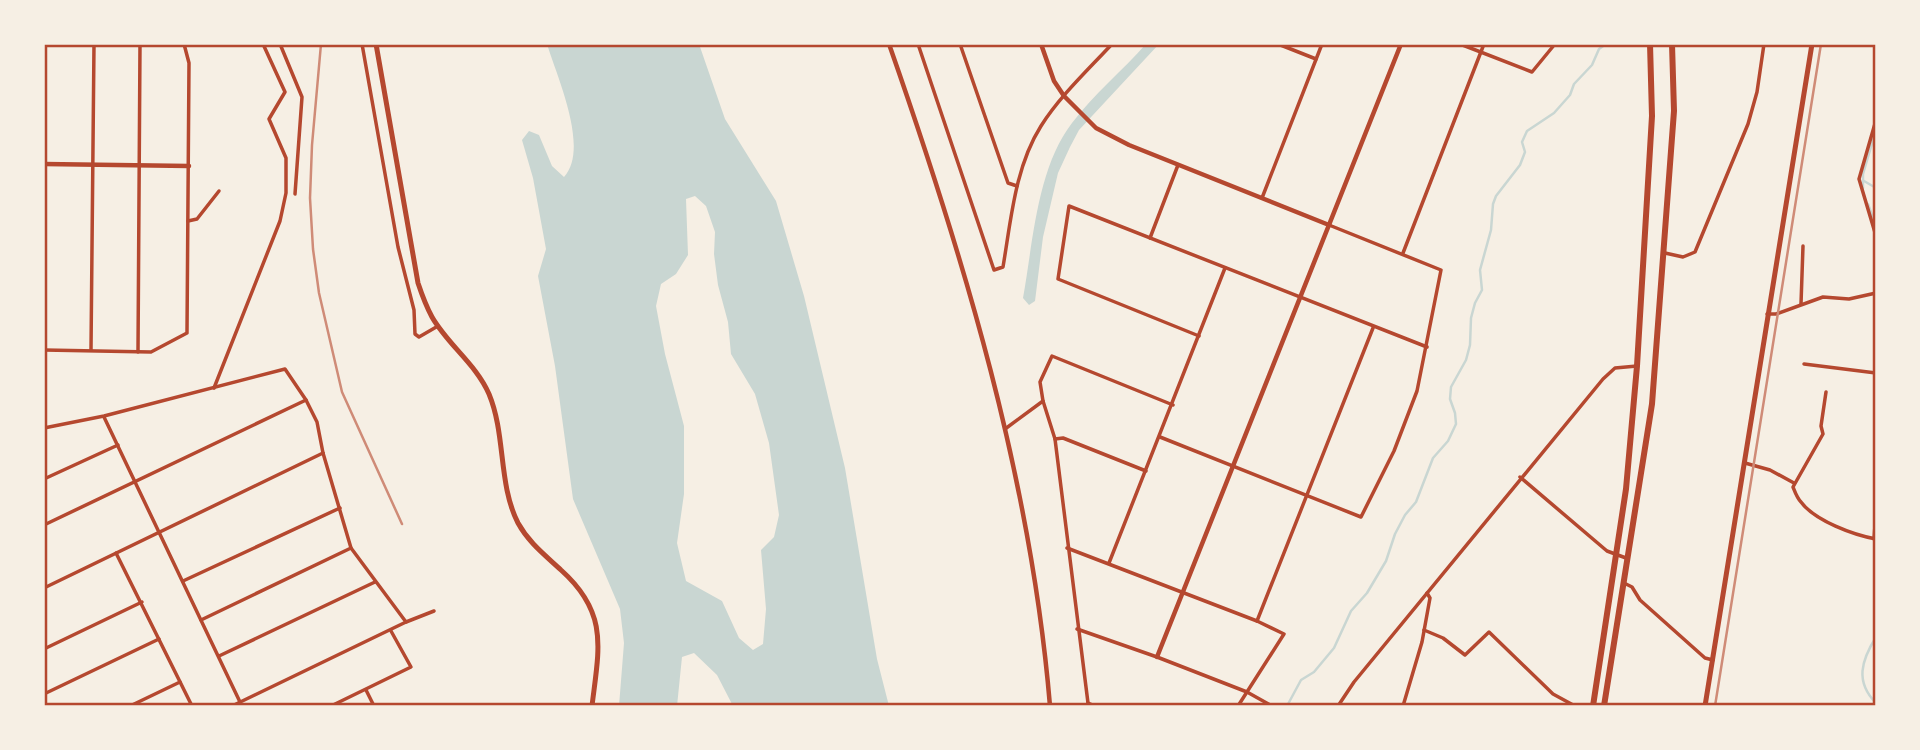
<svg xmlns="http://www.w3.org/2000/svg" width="1920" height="750" viewBox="0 0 1920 750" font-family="'PT Serif',serif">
  <rect width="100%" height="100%" fill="#f6efe4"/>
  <g fill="#c9d6d2" fill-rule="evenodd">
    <path d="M547,44H699L725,119L776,201L804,296L845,468L877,659L889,706H733L717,675L694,653L682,657L677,706H619L624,643L620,609L573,499L555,366L538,276L546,249L533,178L522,140L529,131L539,135L552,166L564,177C590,149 557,77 547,44ZM695,196L706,206L715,232L714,254L718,285L728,322L731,354L755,394L769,443L779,515L774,537L761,550L766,609L763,644L753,650L739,638L722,601L686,581L677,543L684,494V426L665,354L656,306L661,284L676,274L688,255L686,199Z"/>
    <path d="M1146,44H1159L1079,130L1070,147L1058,173L1043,237L1035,301L1029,305L1023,298C1033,243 1037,168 1072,123C1093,95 1123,70 1146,44Z"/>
  </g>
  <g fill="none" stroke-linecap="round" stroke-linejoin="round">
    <g stroke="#c9d6d2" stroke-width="2.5">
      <path d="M1864,181L1876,188"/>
      <path d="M1863,188V174L1876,130"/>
      <path d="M1868,204L1876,226"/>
      <path d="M1876,637C1861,661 1855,682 1876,703"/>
      <path d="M1287,706L1301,680L1314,672L1334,648L1351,611L1367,593L1386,561L1395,534L1405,515L1416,502L1433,458L1448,441L1456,424L1455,413L1450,399L1451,387L1466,360L1470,345L1471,318L1475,303L1482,290L1480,270L1491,230L1493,204L1496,196L1520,165L1525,152L1522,142L1527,131L1554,113L1570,95L1574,84L1592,65L1599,49L1606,44"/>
    </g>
    <g stroke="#b5482f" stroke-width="3.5">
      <path d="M280,44L302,97L295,194"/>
      <path d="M362,44L398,247L414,310L415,334L419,337L438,326"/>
      <path d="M918,44L994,270L1003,267C1011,220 1015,167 1041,126C1060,96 1088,70 1112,44"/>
      <path d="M960,44L1008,183L1017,186"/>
      <path d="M1278,44L1316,59"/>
      <path d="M1460,44L1532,72L1555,44"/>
      <path d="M1876,120L1859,179L1876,236"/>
      <path d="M1262,198L1322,44"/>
      <path d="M188,221L197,219L219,191"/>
      <path d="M1150,238L1178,165"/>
      <path d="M1403,253L1484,44"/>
      <path d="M1665,253L1683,257L1695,252L1748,124L1757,92L1764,44"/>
      <path d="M1801,304L1803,246"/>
      <path d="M1767,314H1776L1823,297L1849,299L1876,293"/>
      <path d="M1199,336L1058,279L1069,206L1427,347"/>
      <path d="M44,350L151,352L187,333L189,63L184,44"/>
      <path d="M91,350L94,44"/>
      <path d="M138,352L140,44"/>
      <path d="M1804,364L1876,373"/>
      <path d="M214,388L280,221L286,193V158L269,119L285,92L263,44"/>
      <path d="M1826,392L1821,426L1823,434L1793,487C1795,492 1797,498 1801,502C1815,521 1854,535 1876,539"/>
      <path d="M104,417L240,702"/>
      <path d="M44,428L104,416L285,369L306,400L317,422L323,453L351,548L406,622L232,706"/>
      <path d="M1005,429L1043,401"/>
      <path d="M1160,437L1361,517L1394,451L1417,391L1441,270L1329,225"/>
      <path d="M1055,439L1063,438L1146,471"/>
      <path d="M1745,463L1770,470L1794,483"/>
      <path d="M1520,477L1607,551L1626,558"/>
      <path d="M44,479L118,445"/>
      <path d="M44,525L306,400"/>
      <path d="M1874,539L1876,510"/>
      <path d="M1067,548L1257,621L1284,634L1238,706"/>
      <path d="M116,553L192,706"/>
      <path d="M1109,563L1225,268"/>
      <path d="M183,581L340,508"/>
      <path d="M1624,583L1632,587L1640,600L1705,658L1713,660"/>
      <path d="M44,588L323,453"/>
      <path d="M201,620L351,548"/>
      <path d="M1257,621L1373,328"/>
      <path d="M406,622L434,611"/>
      <path d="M1077,629L1157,657L1247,692L1272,706"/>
      <path d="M1424,630L1443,638L1465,655L1489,632L1553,694L1575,706"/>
      <path d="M44,649L142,602"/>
      <path d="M219,656L375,582"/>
      <path d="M366,690L374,706"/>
      <path d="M44,694L159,639"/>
      <path d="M1088,703L1055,439L1043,401L1040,382L1052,356L1173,405"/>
      <path d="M130,706L180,682"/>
      <path d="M331,706L411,667L391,631"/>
      <path d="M1088,706V703L1095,706"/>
      <path d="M1338,706L1354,682L1603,379L1615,368L1637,366"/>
      <path d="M1403,706L1422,642L1430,598L1427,593"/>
    </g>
    <g stroke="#b5482f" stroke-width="4.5">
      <path d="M889,44C964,258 1031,479 1050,706"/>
      <path d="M1041,44L1054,81L1064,96L1096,128L1129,145L1329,225"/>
      <path d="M44,164L189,166"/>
      <path d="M1157,657L1401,44"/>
    </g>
    <g stroke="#b5482f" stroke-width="5">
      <path d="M376,44L418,283C422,295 426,306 432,317C448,345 476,364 489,394C506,435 498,484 518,523C529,543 545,555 561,570C609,613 599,648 592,706"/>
      <path d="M1705,706L1812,44"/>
    </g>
    <g stroke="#b5482f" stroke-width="6">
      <path d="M1593,706L1626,489L1637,366L1652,116L1650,44"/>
      <path d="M1604,706L1652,404L1674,111L1672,44"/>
    </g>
    <g stroke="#cf8b77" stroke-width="2.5">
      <path d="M321,44L312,145L310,198L313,249L319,293L342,392L402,524"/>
      <path d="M1715,706L1821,44"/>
    </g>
  </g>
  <rect width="1920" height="750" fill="none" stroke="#f6efe4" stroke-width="91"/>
  <rect x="46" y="46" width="1828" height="658" fill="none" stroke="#b5482f" stroke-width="2.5"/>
</svg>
